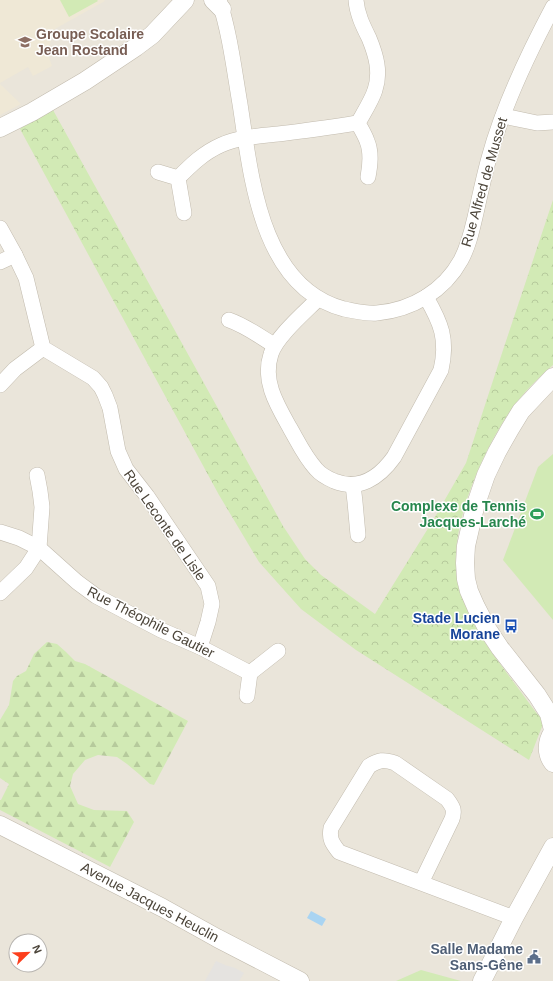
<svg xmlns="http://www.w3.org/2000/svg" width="553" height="981" viewBox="0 0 553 981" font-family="Arial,sans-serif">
  <defs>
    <pattern id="forest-firs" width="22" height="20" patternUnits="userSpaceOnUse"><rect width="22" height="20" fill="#d2eab5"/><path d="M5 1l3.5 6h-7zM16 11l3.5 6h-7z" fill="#b6ca9c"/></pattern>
    <pattern id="park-crowns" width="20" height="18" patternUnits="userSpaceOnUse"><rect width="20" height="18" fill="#d2eab5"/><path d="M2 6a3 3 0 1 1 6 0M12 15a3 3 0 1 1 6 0" fill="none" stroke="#b6ca9c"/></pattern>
  </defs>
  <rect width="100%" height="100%" fill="#f6f3ec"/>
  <path fill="#eae5da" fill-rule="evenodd" d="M0,0H553V981H0ZM16,941H40V965H16Z"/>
  <g fill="#efe8d6">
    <path d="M0,0H104L105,1L53,30L48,54L52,66L33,76L28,67L0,83Z"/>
    <path d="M0,84L21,104L0,115Z"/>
  </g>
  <g fill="#d2eab5">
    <path d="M60,0H97L98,1L69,17Z"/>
    <path d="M553,454V620L503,560L538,467Z"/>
    <path d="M421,970L461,981H396Z"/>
  </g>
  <path fill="url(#forest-firs)" d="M47,642L57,644L66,652L75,661L85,664L188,721L154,785L150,784L139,774L127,764L117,757L98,755L85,760L73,774L70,786L78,804L94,810L127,811L134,822L110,867L0,810V800H1L9,784L0,778V720L9,705L13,681L17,676L26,671L34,654Z"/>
  <path fill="url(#park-crowns)" d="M53,110L283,526L305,559L321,575L375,614L432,522L466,463L503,350L553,200V365C540,376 528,388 517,402C488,439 458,507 456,554C455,568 457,583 462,596C472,627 490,650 509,676C519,689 528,702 538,715L541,714L543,724L529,760L356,650L301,609L259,562L219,495L20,129C29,120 41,114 53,110Z"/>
  <path fill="#e5e3e0" d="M216,961L225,965L235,968L244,973L239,981H205Z"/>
  <path fill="#a9d4f2" d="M311,911L326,919L322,926L307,918Z"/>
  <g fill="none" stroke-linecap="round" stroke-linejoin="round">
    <g stroke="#c2bbae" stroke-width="16">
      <g id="minor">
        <path d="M219,0C230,34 234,69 240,104C251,175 260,287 344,309C355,311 366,314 377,313C412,310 444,291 461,260C469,245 472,230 476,213C480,195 484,176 489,158C503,106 528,54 553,7"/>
        <path d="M356,0C357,14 363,26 369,38C376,55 381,72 375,90C372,100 363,114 358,123C361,129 365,135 367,141C372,153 370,166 368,177"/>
        <path d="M503,116L537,123L553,122"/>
        <path d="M158,172L178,178L184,213"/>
        <path d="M178,178C191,165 203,153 221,145C239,137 259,136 278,134C305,131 331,127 358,123"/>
        <path d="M0,228L15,255L26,278L43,348L93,378L101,387L105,395L110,408L118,451L126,469L147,496L208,586L212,604L208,622L200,647"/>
        <path d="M0,262L15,255"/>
        <path d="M318,299C305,312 276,337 271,354C262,381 277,405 290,428C298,442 305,457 316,469C321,475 327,478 334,481C359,491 379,478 394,457L441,370C448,339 441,323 426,297"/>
        <path d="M229,320C246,326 259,336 274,345"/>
        <path d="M0,385L15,369L43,348"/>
        <path d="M353,485L355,502L358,535"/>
        <path d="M0,532L19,538L39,548L77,582L96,596L161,630L200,647L250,673"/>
        <path d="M0,593L26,568L39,548L42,507L40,491L37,475"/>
        <path d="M247,696L250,673L278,651"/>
        <path d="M421,883L452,819C455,810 453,807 447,799L395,763C383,759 379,760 369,766L331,828C329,839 332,843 339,852L514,918"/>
      </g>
    </g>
    <g stroke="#c2bbae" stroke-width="19">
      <g id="tertiary">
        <path d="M213,0L222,9"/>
        <path d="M0,128L32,112L85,81L136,47L152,35L185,0"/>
        <path d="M553,377L521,411L510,429L497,452L486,475L475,507L466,546L465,563L466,579L469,591L476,607L488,630L500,648L537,695L549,714L553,730"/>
        <path d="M553,732C546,742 546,754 553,763"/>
        <path d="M0,825L163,908L217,938L300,981"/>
        <path d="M482,981L514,918L553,847"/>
      </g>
    </g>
    <use href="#minor" stroke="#fff" stroke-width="15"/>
    <use href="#tertiary" stroke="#fff" stroke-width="18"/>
  </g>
  <defs>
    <g id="school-bare" transform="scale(1.08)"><path d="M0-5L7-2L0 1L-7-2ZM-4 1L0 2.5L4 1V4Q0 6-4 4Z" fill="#8d6e63" stroke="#fff" stroke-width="2.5" paint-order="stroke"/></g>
    <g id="stadium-bare" transform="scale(1.08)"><path d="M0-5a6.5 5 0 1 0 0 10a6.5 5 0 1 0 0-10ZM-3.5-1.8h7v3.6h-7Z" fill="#2e9e5b" stroke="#fff" stroke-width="2.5" paint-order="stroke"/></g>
    <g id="bus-bare" transform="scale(1.08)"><path d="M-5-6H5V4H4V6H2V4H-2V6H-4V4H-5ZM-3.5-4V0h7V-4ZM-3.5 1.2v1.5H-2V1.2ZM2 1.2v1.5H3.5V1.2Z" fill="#1a4fb4" stroke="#fff" stroke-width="2.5" paint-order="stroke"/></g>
    <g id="civic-bare" transform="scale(1.08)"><path d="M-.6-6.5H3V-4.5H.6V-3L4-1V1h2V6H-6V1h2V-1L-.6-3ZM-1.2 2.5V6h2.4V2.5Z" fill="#5c6f8a" stroke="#fff" stroke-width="2.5" paint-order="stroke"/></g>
  </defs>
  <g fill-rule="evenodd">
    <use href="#school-bare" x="25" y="42"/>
    <use href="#stadium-bare" x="537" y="514"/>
    <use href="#bus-bare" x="511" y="626"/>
    <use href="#civic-bare" x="534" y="957"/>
  </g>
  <g text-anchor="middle" stroke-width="3" stroke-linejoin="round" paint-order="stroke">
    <g font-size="14" font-weight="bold" fill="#785e54" stroke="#fff" text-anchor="start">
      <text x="36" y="39">Groupe Scolaire<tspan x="36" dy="16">Jean Rostand</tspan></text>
    </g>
    <g font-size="14" fill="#4b4439" stroke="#fff">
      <text transform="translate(484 182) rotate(-74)" y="5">Rue Alfred de Musset</text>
      <text transform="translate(165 525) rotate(55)" y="5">Rue Leconte de Lisle</text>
      <text transform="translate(151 622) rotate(27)" y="5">Rue Théophile Gautier</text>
      <text transform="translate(150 902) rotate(28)" y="5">Avenue Jacques Heuclin</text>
    </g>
    <g font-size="14" font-weight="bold" fill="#27864d" stroke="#fff" text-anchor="end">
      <text x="526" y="511">Complexe de Tennis<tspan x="526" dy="16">Jacques-Larché</tspan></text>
    </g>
    <g font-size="14" font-weight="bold" fill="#164399" stroke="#fff" text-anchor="end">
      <text x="500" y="623">Stade Lucien<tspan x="500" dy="16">Morane</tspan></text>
    </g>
    <g font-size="14" font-weight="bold" fill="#4e5e75" stroke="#fff" text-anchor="end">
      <text x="523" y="954">Salle Madame<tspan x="523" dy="16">Sans-Gêne</tspan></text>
    </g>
  </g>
  <g transform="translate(28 953) rotate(67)"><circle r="19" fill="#ffffff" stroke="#b7b4b0"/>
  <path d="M0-3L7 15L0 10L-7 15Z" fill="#fc3f1d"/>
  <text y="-6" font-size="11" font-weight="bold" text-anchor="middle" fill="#4b4439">N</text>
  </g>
</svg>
